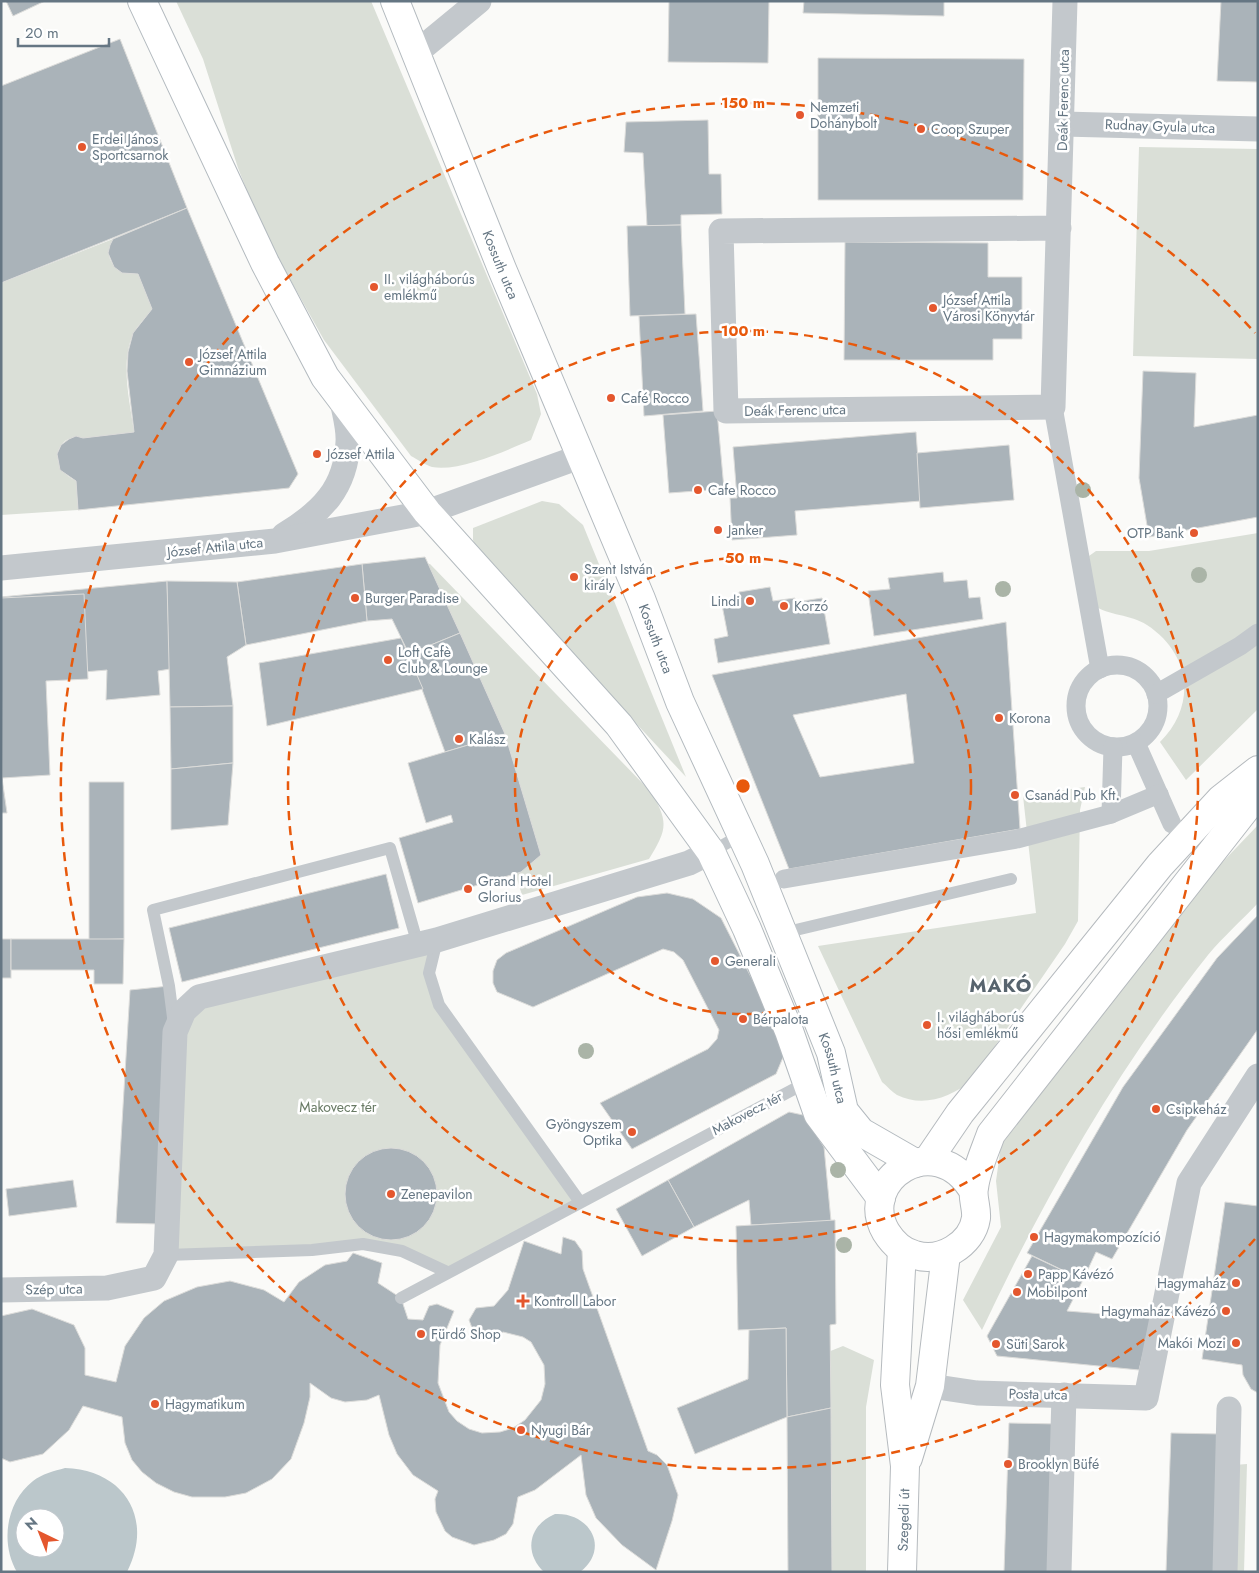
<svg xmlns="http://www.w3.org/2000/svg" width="1259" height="1573" viewBox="0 0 1259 1573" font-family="Jost,sans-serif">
  <rect width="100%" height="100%" fill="#fafaf8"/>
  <g fill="#dadfd7">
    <path d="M176,1H371L537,394L541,414L531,440C505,451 459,472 432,467C425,465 417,459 411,456L324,340L263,231L238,168L203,59Z"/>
    <path d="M1139,147L1258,149V359L1133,356Z"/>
    <path d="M113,239C105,254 109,263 122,273L138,274L152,309C146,317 137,326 133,334C120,364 130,402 134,432L83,438C57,432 45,466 76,481L78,510L1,515V283Z"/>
    <path d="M542,501L559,504L583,525L686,777L480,556L473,540V528Z"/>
    <path d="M1258,533V709L1186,780L1160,742C1197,705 1191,654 1147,625C1130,614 1109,616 1093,605L1089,556L1096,551H1149Z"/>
    <path d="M399,561L430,564L651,792C669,822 667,830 649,859L522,895L467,718Z"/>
    <path d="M1085,787L1080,810L1078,921L1065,944L971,1081C951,1097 923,1108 897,1095C892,1092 887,1086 882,1082L818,946L1036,913L1023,796Z"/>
    <path d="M1258,825V903C1241,921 1223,937 1208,955C1117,1069 1044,1198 982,1330L963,1300L1001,1227L996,1181L1001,1145L1216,869Z"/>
    <path d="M437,940L429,973L439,1005L580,1202L447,1272L363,1244L166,1255L184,1011Z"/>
    <path d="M843,1346L874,1360L866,1407V1572H828V1352Z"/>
    <path d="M1247,1464L1244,1572H1233L1234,1465Z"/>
  </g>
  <g fill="#bbc7cb" fill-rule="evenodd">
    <path d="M65,1468C125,1470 154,1519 127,1572H17C0,1543 6,1502 33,1481C42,1474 54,1471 65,1468ZM25,1518H55V1548H25Z"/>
    <path d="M555,1514C589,1512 611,1548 580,1572H544C523,1552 529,1525 555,1514Z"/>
  </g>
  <g fill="#aab3b9" stroke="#dcdcda" fill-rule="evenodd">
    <path d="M6,1H45L13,16Z"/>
    <path d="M669,1H769L768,63L668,62Z"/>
    <path d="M804,1H944V16L803,13Z"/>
    <path d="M1221,1H1258V82L1217,81Z"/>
    <path d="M120,39L187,208L1,283V86Z"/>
    <path d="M818,58L1024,59L1023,200H818Z"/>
    <path d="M708,120L709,174H721L722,214L681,215V225L647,226L643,153L624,152L626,122Z"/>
    <path d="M187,208L298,474L289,488L78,510L76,481L60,470L57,454L61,445L69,439L76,436L83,438L134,432L127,371L128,352L133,333L152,309L138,274L122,273L114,267L108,253L110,245L113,239Z"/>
    <path d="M681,225L685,314L630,316L627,226Z"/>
    <path d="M845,242L988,243V277H1022V339H993V360H844Z"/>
    <path d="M696,314L703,411L644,416L639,316Z"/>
    <path d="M1143,371L1196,373L1194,427L1258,415V517L1149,537L1139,478Z"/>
    <path d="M717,411L724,489L669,493L663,415Z"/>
    <path d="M916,432L921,501L795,511L797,535L732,540L730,498H737L733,447Z"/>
    <path d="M1009,445L1014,500L920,508L917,453Z"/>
    <path d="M425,557L460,633L409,654L392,619L367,621L362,564Z"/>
    <path d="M362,564L367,621L246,645L237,582Z"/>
    <path d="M943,572L944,582L967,580L969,598L980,597L983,619L874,636L868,591L890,589L888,578Z"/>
    <path d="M167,581L170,669L158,671L160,695L106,700L107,670L1,679V597Z"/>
    <path d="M167,581L237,582L246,645L227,657L233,706L170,707Z"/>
    <path d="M770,587L773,601L795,598L796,602L822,598L830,644L718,663L714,639L728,636L722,605L740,602L739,592Z"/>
    <path d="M84,594L88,679L46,681L50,775L2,778L1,598Z"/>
    <path d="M1006,622L1020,829L789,869L712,675ZM906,694L914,763L820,777L793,715Z"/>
    <path d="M460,633L505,734L445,752L409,654Z"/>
    <path d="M401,638L423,689L267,726L259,663Z"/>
    <path d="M233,706V763L171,769L170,707Z"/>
    <path d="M505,734L541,855L521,872L418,903L399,838L453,822L451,815L426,823L408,763Z"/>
    <path d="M233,763L228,825L171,830V769Z"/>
    <path d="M1,778H2L7,813H1Z"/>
    <path d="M89,782H124V939L89,940Z"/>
    <path d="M386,874L399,928L182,982L169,928Z"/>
    <path d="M667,893L693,899L721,918L782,1038L784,1055L776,1074L632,1149L600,1103L708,1049L717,1039L719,1030L683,960L674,952L663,949L533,1007L497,992L493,983V971L497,960L506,953L637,897Z"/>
    <path d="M1258,915V1029L1187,1130L1112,1259L1096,1252L1083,1280L1027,1253L1123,1087L1217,958Z"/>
    <rect x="1" y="939" width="10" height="39"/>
    <path d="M11,939H124L123,984H94V970H11Z"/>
    <path d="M169,986L159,1224L116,1223L130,990Z"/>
    <path d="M789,1112L803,1115L824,1147L831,1221L751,1225L749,1200L694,1227L668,1180Z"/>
    <circle cx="391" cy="1194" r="46"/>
    <path d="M73,1180L77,1207L9,1216L6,1189Z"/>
    <path d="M668,1180L694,1227L642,1256L616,1209Z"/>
    <path d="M1225,1202L1258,1206V1393L1251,1389L1243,1375L1242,1365L1202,1359Z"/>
    <path d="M835,1220L836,1324L830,1325L831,1408L787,1417L786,1328L738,1330L736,1226Z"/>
    <path d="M563,1237L575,1241L582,1251L583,1269L648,1451L657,1455L667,1465L678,1495L672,1521L656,1570L622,1545L596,1518L586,1495L581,1455L535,1490L518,1497L513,1524L506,1534L494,1540L474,1545L452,1537L445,1531L436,1512L435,1499L438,1491L413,1475L397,1454L389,1435L379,1395L367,1400L345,1402L331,1398L310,1383V1397L304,1423L291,1459L272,1479L246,1493L225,1497H192L174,1492L156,1483L142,1472L132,1460L125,1443L122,1417L83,1406L69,1430L43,1454L10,1462L1,1458V1316L32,1309L74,1325L85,1348V1375L116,1382L125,1346L144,1318L164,1301L197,1287L230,1281L264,1290L284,1302L299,1282L325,1265L347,1261L353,1253L382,1263L378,1283L401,1298L408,1319L423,1320L429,1306L437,1304L454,1311L440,1345L438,1383L449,1412L457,1421L469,1429L482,1433L500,1432L513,1428L525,1420L541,1400L545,1384L544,1365L531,1342L523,1337L503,1332L497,1336L479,1337L474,1333L469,1320L476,1308L494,1306L508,1290L524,1241L561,1254Z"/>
    <path d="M1032,1256L1083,1280L1067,1311L1152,1318L1139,1370L997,1356L987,1336Z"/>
    <path d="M786,1328L787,1417L695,1454L677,1408L748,1379L749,1330Z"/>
    <path d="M831,1408L832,1572H788L787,1417Z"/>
    <path d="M1009,1423L1059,1424L1055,1572H1004Z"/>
    <path d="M1171,1433L1220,1434L1215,1572H1166Z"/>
  </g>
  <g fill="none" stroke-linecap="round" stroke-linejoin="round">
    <g stroke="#b3babf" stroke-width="30">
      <g id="secondary">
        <path d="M142,1L265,263L325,377L427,512L619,725L711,852L747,929L789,1031L818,1114L881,1198"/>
        <path id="s1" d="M395,1L502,269L641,599L680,702L755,864L831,1053L844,1111L861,1132L915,1163"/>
      </g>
    </g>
    <g stroke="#b5babe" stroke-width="30">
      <g id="primary">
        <path d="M928,1160L960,1113L1160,865L1221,799L1258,770"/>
        <path d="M973,1190C935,1127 856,1180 886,1232C893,1243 902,1252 915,1255C940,1263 972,1245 976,1218C977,1208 972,1197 974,1188C976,1170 985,1151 991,1134L1258,793"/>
        <path d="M908,1458L930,1386L946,1254"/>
        <path id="s2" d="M902,1572L905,1466L895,1385L902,1250"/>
      </g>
    </g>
    <g stroke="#c3c8cc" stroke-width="12">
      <path d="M711,852L741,835"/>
      <path d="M783,933L1011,879"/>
      <path d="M437,940L429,973L439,1005L580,1202"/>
      <path d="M174,1025L169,986L153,910L390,848L418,945"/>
      <path d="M166,1255L312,1250L363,1244L402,1251L447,1272"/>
      <path d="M401,1298L796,1088L807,1078"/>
    </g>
    <g stroke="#c3c8cc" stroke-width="19">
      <path d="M1053,407L1100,669"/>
      <circle cx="1117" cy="706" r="41"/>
      <path d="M1156,694L1240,646L1258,633"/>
      <path d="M1136,743L1172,824"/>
      <path d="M1111,814L1113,747"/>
      <path d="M784,879L1017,839L1111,814L1159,794"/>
    </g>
    <g stroke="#c3c8cc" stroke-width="25">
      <path d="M416,53L479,1"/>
      <path d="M1063,124L1258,129"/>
      <path d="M1059,228L721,231L726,411L1053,407L1065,1"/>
      <path d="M284,535C322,512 346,488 348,442C349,428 344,413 342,400"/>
      <path d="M1,568L275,541L408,516L427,512L582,456"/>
      <path d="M1,1290L107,1288L154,1278L166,1255L175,1032L184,1011L199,997L437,940L689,863L711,852"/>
      <path d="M930,1386L977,1393L1146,1398L1189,1183L1258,1076"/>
      <path d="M1059,1572L1064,1395"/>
      <path d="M1225,1572L1229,1409"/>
    </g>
    <use href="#secondary" stroke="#fff" stroke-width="28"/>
    <use href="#primary" stroke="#fff" stroke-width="28"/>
  </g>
  <g fill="#aab4a7">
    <circle cx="1083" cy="490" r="8"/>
    <circle cx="1199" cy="575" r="8"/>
    <circle cx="1003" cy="589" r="8"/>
    <circle cx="586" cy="1051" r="8"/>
    <circle cx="838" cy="1170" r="8"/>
    <circle cx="844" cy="1245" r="8"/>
  </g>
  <g fill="none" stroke="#e8590c" stroke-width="2.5" stroke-dasharray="9 6">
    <circle cx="743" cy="786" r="228"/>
    <circle cx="743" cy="786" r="455"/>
    <path d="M1255 1239A683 683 0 1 1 1255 333"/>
  </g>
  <g fill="#e4572e" stroke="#fff" stroke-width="2">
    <circle cx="800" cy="115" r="5"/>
    <circle cx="921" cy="129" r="5"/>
    <circle cx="82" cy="147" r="5"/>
    <circle cx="374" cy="287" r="5"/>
    <circle cx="933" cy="308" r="5"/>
    <circle cx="189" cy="362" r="5"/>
    <circle cx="611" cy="398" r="5"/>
    <circle cx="317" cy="454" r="5"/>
    <circle cx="698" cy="490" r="5"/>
    <circle cx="718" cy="530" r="5"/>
    <circle cx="1194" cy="533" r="5"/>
    <circle cx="574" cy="577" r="5"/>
    <circle cx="355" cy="598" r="5"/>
    <circle cx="750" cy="601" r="5"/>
    <circle cx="784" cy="606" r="5"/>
    <circle cx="388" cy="660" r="5"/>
    <circle cx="999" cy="718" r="5"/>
    <circle cx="459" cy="739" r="5"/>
    <circle cx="1015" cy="795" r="5"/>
    <circle cx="468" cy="889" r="5"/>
    <circle cx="715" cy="961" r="5"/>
    <circle cx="743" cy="1019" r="5"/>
    <circle cx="927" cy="1025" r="5"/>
    <circle cx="1156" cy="1109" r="5"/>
    <circle cx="632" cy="1132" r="5"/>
    <circle cx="391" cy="1194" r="5"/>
    <circle cx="1034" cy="1237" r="5"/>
    <circle cx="1028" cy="1274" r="5"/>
    <circle cx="1236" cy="1283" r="5"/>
    <circle cx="1017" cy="1292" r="5"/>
    <path d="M520.5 1293.5h5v5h5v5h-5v5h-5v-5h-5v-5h5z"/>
    <circle cx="1226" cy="1311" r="5"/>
    <circle cx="421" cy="1334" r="5"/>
    <circle cx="1236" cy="1343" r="5"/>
    <circle cx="996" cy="1344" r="5"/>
    <circle cx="155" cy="1404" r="5"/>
    <circle cx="521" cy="1430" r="5"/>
    <circle cx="1008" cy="1464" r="5"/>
  </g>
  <g text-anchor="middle" stroke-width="5" stroke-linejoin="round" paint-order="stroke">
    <g font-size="14" fill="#657683" stroke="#fff">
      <text transform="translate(1063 100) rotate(-89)" y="5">Deák Ferenc utca</text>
      <text transform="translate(1160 126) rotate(2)" y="5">Rudnay Gyula utca</text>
      <text dy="5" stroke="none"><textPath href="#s1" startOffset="284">Kossuth utca</textPath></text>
      <text transform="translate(795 410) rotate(-1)" y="5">Deák Ferenc utca</text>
      <text transform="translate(215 547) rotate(-6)" y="5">József Attila utca</text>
      <text dy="5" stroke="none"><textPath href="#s1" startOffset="689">Kossuth utca</textPath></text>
      <text dy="5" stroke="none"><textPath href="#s1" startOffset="1154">Kossuth utca</textPath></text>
      <text transform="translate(747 1113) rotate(-28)" y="5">Makovecz tér</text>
      <text transform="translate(54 1289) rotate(-1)" y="5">Szép utca</text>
      <text transform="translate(1038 1394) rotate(1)" y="5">Posta utca</text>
      <text dy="5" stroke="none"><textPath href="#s2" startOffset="52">Szegedi út</textPath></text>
    </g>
    <g font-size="14" fill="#657683" stroke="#fff" text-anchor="start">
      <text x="810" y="112">Nemzeti<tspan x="810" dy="16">Dohánybolt</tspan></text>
      <text x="931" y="134">Coop Szuper</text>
      <text x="92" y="144">Erdei János<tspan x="92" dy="16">Sportcsarnok</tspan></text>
      <text x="384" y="284">II. világháborús<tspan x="384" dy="16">emlékmű</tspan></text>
      <text x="943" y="305">József Attila<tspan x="943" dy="16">Városi Könyvtár</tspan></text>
      <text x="199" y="359">József Attila<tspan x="199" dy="16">Gimnázium</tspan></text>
      <text x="621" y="403">Café Rocco</text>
      <text x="327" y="459">József Attila</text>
      <text x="708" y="495">Cafe Rocco</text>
      <text x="728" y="535">Janker</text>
      <text x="1184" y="538" text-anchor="end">OTP Bank</text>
      <text x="584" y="574">Szent István<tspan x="584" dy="16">király</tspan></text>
      <text x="365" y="603">Burger Paradise</text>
      <text x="740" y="606" text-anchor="end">Lindi</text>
      <text x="794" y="611">Korzó</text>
      <text x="398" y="657">Loft Cafè<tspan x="398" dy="16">Club &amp; Lounge</tspan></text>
      <text x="1009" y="723">Korona</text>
      <text x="469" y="744">Kalász</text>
      <text x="1025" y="800">Csanád Pub Kft.</text>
      <text x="478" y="886">Grand Hotel<tspan x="478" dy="16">Glorius</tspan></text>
      <text x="725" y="966">Generali</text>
      <text x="937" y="1022">I. világháborús<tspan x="937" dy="16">hősi emlékmű</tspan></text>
      <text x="753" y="1024">Bérpalota</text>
      <text x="1166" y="1114">Csipkeház</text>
      <text x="622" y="1129" text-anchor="end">Gyöngyszem<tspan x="622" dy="16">Optika</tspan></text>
      <text x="401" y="1199">Zenepavilon</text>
      <text x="1044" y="1242">Hagymakompozíció</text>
      <text x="1038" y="1279">Papp Kávézó</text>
      <text x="1226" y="1288" text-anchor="end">Hagymaház</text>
      <text x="1027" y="1297">Mobilpont</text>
      <text x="534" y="1306">Kontroll Labor</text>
      <text x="1216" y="1316" text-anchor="end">Hagymaház Kávézó</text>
      <text x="431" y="1339">Fürdő Shop</text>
      <text x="1226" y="1348" text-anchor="end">Makói Mozi</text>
      <text x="1006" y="1349">Süti Sarok</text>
      <text x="165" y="1409">Hagymatikum</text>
      <text x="531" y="1435">Nyugi Bár</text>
      <text x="1018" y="1469">Brooklyn Büfé</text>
    </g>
    <g font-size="14" fill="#687a64" stroke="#fff">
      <text x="338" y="1112">Makovecz tér</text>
    </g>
    <g font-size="19" font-weight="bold" letter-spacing="1" fill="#57646e" stroke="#fff">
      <text x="1001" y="992">MAKÓ</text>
    </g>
  </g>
  <circle cx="743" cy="786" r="8" fill="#e8590c" stroke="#fff" stroke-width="2.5"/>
  <g font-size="15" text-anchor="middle" font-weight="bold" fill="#e8590c" stroke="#fff" stroke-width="5" stroke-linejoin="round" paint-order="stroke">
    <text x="743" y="108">150 m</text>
    <text x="743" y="336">100 m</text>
    <text x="743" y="563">50 m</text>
  </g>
  <rect width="1259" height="1573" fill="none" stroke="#657683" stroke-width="5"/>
  <g transform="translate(40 1533) rotate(317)"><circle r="24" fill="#ffffff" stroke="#c1c8cd"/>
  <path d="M0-4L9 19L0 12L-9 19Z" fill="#e4572e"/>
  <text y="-8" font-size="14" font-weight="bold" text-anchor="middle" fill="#657683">N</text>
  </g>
  <path d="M18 38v8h91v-8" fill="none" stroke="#657683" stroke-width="2.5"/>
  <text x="25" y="38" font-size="15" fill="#657683" stroke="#ffffff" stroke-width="4" paint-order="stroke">20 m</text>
</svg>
